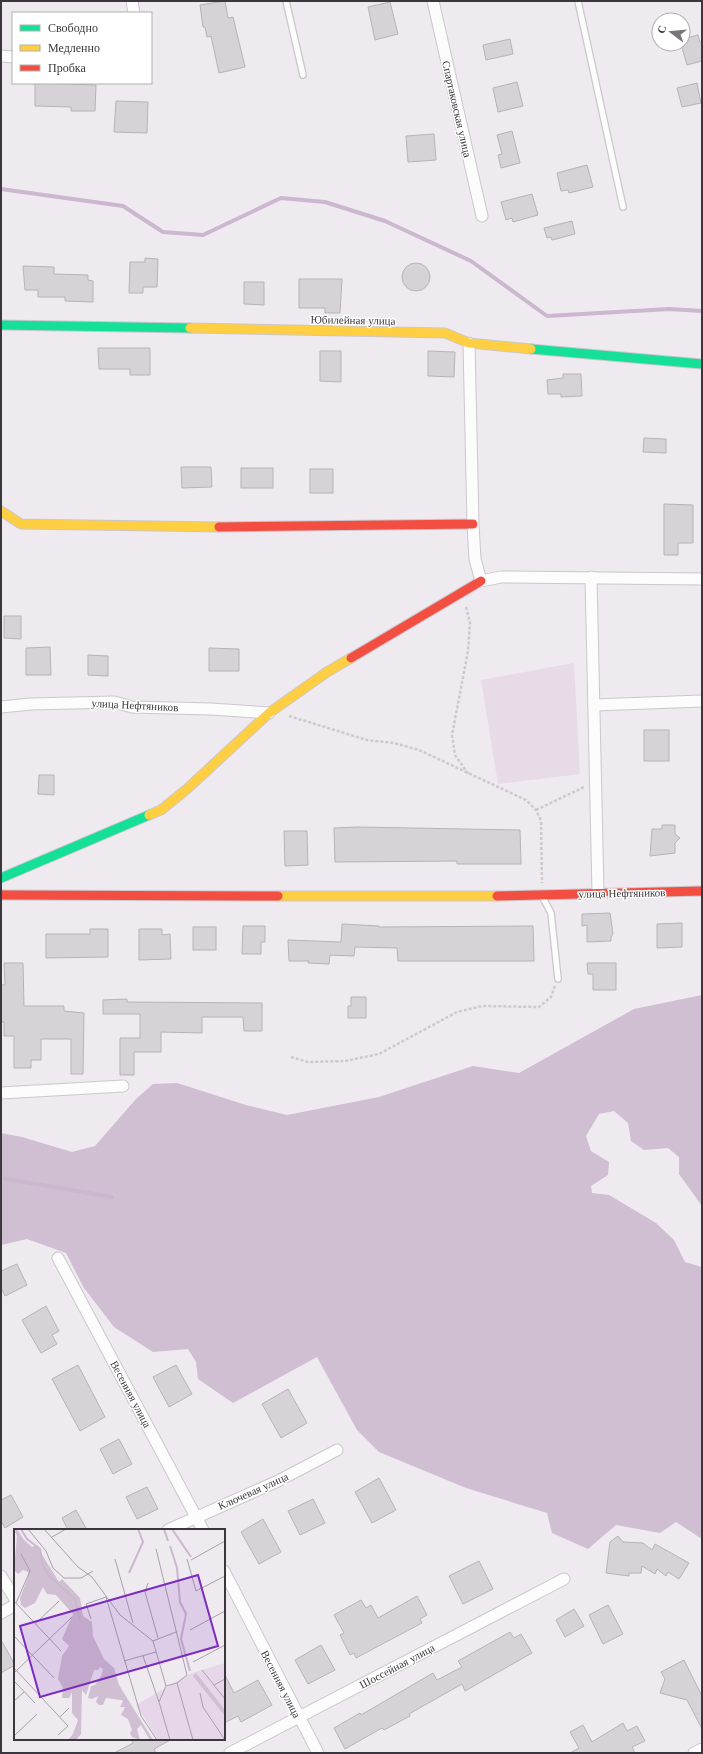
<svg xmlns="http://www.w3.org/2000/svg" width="703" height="1754" viewBox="0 0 703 1754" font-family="Georgia,serif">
  <rect width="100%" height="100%" fill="#efe9f0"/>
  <path fill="#e7dbe8" d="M574,663L580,774L498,784L481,680Z"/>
  <path fill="#d0bed2" d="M702,995V1206L679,1174V1157L668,1148L644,1150L631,1141L628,1123L614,1111L599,1114L586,1136L591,1151L609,1162L608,1175L591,1186L592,1193L609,1195L656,1223L674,1240L685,1262L702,1267V1539L676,1522L660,1533L616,1525L588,1549L552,1533L547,1513L466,1488L379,1452L357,1430L317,1357L233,1403L198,1379L196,1362L188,1349L153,1352L114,1327L84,1288L66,1253L27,1239L1,1245V1133L22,1137L72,1152L95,1146L136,1099L153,1084L177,1083L246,1105L287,1115L379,1097L473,1066L519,1073L634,1009Z"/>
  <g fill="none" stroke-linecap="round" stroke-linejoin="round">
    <g stroke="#cbb7ce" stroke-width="4">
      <path d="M1,189L123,206L163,232L203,235L281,198L325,202L385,221L471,261L547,316L669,309L702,311"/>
      <path d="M1,1178L112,1197"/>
    </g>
  </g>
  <g fill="#d7d2d8" stroke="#b7b3b8">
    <path d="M225,1L228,18L233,17L245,67L219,73L211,36L207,37L205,27H203L200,5Z"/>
    <path d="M390,2L398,34L375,40L368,7Z"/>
    <path d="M698,35L700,42H702V61L687,65L681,44H683V39Z"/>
    <path d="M510,39L513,54L486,60L483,45Z"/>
    <path d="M517,82L523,106L498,112L493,88Z"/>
    <path d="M35,83L96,85L95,111H71V107L35,106Z"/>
    <path d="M697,83L701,103L682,107L677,88Z"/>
    <path d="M116,101L148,102L147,133L114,132Z"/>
    <path d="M512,131L520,163L501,168L498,155L502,154L497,135Z"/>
    <path d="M434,134L436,160L408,162L406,136Z"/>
    <path d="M587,165L593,187L569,193L568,190L561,191L557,173Z"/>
    <path d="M532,194L538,215L513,222L512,218L506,220L501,202Z"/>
    <path d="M572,221L575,234L552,240L551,237L547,238L544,228Z"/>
    <path d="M145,258L158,259L157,287H143V293H129L130,262H145Z"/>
    <circle cx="416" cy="277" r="14"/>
    <path d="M23,266L54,267V274L88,275V280L93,281V302L65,301V297H38V290H25Z"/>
    <path d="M299,279H342L340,313H325V308H299Z"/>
    <path d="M244,282H264V305L244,304Z"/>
    <path d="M98,348H150V375H130V369H99Z"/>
    <path d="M320,351H341V382L320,381Z"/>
    <path d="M428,351L455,352L454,377L428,376Z"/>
    <path d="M563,374H581L582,396L561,397V394H548L547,380L563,378Z"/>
    <path d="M644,438L666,439V453L643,452Z"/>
    <path d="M181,467H211L212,487L182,488Z"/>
    <rect x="241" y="468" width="32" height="20"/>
    <rect x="310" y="469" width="23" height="24"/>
    <path d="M664,504L693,505V543H678V555H664Z"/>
    <path d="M4,616H21V639L4,638Z"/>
    <path d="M50,647L51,675H26V648Z"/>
    <path d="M209,648L239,649V671H209Z"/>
    <path d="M88,655L108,656V676L88,675Z"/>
    <rect x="644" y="730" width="25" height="31"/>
    <path d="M39,775H54V795L38,794Z"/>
    <path d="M662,825H675V834L680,838L675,843V853L650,856L652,829H662Z"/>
    <path d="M357,827L520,830L521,864H457V861L335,862L334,828Z"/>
    <path d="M284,831H307L308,865L285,866Z"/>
    <path d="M610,913L613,934L611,937V941L587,942V925L582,926V914Z"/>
    <path d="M682,923V947L657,948V924Z"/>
    <path d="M342,924L379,926V927L533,926L534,961H398L397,948L355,947L354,956L330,955L329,964L308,963L309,961H289L288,940L341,942Z"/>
    <path d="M243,926H265V942H261V954H242Z"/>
    <rect x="193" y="927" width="23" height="23"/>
    <path d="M90,929H108V957L46,958V934H90Z"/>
    <path d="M139,929H162V935L170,934L171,959L139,960Z"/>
    <path d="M4,963H23L24,1006H64V1011L84,1013L83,1074H71V1039H41V1060H31V1068H14V1036H4V1022H1V985H5Z"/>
    <path d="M587,963H616V990H593V974H588Z"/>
    <path d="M351,997H366V1018H348V1006H351Z"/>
    <path d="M127,999V1002L262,1003V1031H244L243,1017H202V1033L161,1032V1052H134V1075H120V1038H140V1014H103V1000Z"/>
    <path d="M17,1264L27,1285L5,1296L1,1288V1271Z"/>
    <path d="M46,1306L59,1331L52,1335L57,1344L41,1353L22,1320Z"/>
    <path d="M78,1365L105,1417L80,1431L52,1379Z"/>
    <path d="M176,1365L192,1394L169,1407L153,1377Z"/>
    <path d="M288,1389L307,1423L281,1438L262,1404Z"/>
    <path d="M119,1439L132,1464L113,1474L100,1449Z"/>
    <path d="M379,1478L396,1510L372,1523L355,1492Z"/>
    <path d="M147,1487L158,1509L137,1519L126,1497Z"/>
    <path d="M11,1495L23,1517L5,1528L1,1521V1500Z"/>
    <path d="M313,1499L325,1523L300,1535L288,1511Z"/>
    <path d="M76,1510L87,1530H68L62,1518Z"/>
    <path d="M263,1519L281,1552L259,1564L241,1532Z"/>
    <path d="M618,1536L623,1542L643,1543L652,1550L655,1544L689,1563L679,1579L668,1572L666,1576L657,1569L655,1574L642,1566L641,1573H629V1576L606,1573L610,1542Z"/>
    <path d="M479,1561L493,1589L463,1604L449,1576Z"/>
    <path d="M417,1596L427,1615L420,1619L422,1623L356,1658L354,1653L350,1655L340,1635L344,1633L334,1615L361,1600L366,1608L371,1605L378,1618Z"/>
    <path d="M608,1605L623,1634L603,1644L589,1615Z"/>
    <path d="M574,1609L584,1626L565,1637L556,1620Z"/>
    <path d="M510,1632L514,1638L521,1634L532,1653L465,1691L462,1684L409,1714L410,1716L384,1730L382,1728L345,1749L334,1728L360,1713L361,1715L433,1673L437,1680L462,1667L458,1661Z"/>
    <path d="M1,1640L15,1665L1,1673Z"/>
    <path d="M321,1645L335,1670L308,1684L295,1660Z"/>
    <path d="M684,1660L702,1696V1729L687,1700L660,1693L665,1679L661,1672Z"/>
    <path d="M224,1673L234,1693L258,1680L272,1705L241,1722L238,1716L224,1723Z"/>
    <path d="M623,1723L627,1731L637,1726L645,1741L632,1747L635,1753H570L579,1748L570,1732L583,1725L592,1742Z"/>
    <path d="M131,1739H172L154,1749L156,1753H114L133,1743Z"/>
  </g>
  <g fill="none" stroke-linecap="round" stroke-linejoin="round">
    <g stroke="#cbc7cc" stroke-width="8">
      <g id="lane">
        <path d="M286,1L303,75"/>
        <path d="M578,1L623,207"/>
        <path d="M543,898L551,913L558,979"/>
      </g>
    </g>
    <g stroke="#cbc7cc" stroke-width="13">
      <g id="street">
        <path d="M132,1L134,13"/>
        <path d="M433,1L482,216"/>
        <path d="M1,56L13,57"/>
        <path d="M469,343L473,524L475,559L481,581L501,577L702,579"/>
        <path d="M591,577L598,893"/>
        <path d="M594,705L702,701"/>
        <path d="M1,707L31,704L114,702L132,707L211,709L269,713"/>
        <path d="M1,1093L123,1086"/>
        <path d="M58,1258L203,1530"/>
        <path d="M168,1530L278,1481L337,1450"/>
        <path d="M224,1571L318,1753"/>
        <path d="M1,1576L15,1599"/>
        <path d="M1,1613L15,1605"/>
        <path d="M230,1753L564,1579"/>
        <path d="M694,1753L702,1749"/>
      </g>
    </g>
    <g stroke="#cbc7cc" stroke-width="11">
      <g id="fast">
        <path d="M1,325L190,328"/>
        <path d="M531,349L702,364"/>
        <path d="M1,878L149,815"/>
      </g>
    </g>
    <g stroke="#cbc7cc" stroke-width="11">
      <g id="slow">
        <path d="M190,328L445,333L469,343L531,349"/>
        <path d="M1,511L21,524L219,527"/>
        <path d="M149,815L161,810L187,789L269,713L327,672L351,658"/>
        <path d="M278,896H497"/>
      </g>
    </g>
    <g stroke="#cbc7cc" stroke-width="11">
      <g id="jam">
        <path d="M219,527L473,524"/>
        <path d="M351,658L481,581"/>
        <path d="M1,895L278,896"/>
        <path d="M497,896L702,891"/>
      </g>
    </g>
    <g stroke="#cccacd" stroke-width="2.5" stroke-dasharray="3 2" stroke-linecap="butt">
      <path d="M466,607L470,623L468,651L452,735L455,755L469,775"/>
      <path d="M289,716L367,740L394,743L419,750L526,800L536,810L541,821L542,883"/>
      <path d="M536,810L584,787"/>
      <path d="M291,1057L308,1062L345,1061L379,1054L457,1012L482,1006L539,1007L551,997L555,986"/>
    </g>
    <use href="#lane" stroke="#fdfcfd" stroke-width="5.5"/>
    <use href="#street" stroke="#fdfcfd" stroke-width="11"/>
    <use href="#fast" stroke="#16e098" stroke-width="9"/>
    <use href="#slow" stroke="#ffcf43" stroke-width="9"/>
    <use href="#jam" stroke="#f24e42" stroke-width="9"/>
  </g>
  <g text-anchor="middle" stroke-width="3" stroke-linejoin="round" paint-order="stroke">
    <g font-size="11" fill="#3b373c" stroke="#fff">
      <text transform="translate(457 109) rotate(77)" y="4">Спартаковская улица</text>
      <text transform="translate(353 320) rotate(1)" y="4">Юбилейная улица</text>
      <text transform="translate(135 705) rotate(3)" y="4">улица Нефтяников</text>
      <text transform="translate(622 893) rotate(-1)" y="4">улица Нефтяников</text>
      <text transform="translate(131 1394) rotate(62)" y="4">Весенняя улица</text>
      <text transform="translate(253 1491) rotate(-24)" y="4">Ключевая улица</text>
      <text transform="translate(397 1666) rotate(-28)" y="4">Шоссейная улица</text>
      <text transform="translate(281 1684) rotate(63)" y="4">Весенняя улица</text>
    </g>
  </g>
  <g transform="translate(14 1529)">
    <rect width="211" height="211" fill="#efe9f0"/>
    <path d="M211,134V211H144L122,176L178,144Z" fill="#e7d5e9"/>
    <path d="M3,0L10,11L18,18L22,16L45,53L48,50L66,69L69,87L78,93L79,107L90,130L100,139L105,156L139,211H136L127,196L123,200L126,211L118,208L116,204L118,201L114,190L107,186L111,178H106L109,172L107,171L92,169L89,176H85L82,173L84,167L78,170L74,169L77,157L81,156L87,147L89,140L86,138L84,141H80L72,166L68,161L67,205L62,211H54L59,205L64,191L58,184V163L55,169H48L49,159L44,150L48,127L55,117L48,110L59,85L42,66L33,65L29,58L21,74L11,79L7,76L6,69L14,48V43L9,41L4,45L0,41L3,7L1,2ZM182,144L211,181V187L179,147Z" fill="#d0bed2"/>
    <path fill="none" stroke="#cbb7ce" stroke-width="2" d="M7,0L13,10L26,20L29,36L34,46L61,70L66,92M150,0L154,12M158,0L177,28M156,17L163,39L166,73L172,85L167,110L176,142M115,44L129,13L124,0"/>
    <path fill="none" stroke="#a7a2a8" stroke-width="1" d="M14,0L32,22L39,39L50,49H67L79,42M30,0L64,38L78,48L106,86L139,112M38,8L52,0M142,20L173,146L163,154L179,211M101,30L119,94M173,30L182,62L211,47M177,31L211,12M134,54L131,63L144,109M0,72L47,122M2,74L16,42L7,25M77,90L72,75L92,68L127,187L143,211M22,94L45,72M176,101L211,82M0,107L40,149M129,127L145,173M110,132L142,123M179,133L211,116M0,139L54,197L44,206M188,141L211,170M0,144L58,88M0,152L21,174M200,156L211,150M152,157L139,112L162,103M186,164L189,178L211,211M0,172L10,163M46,188L55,179M0,207L23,185M156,211L145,173L152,157L163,154"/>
    <path fill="#7b2cbf" fill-opacity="0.15" stroke="#7b2cbf" stroke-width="2" d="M184,46L204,117L26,168L6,97Z"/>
    <rect width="211" height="211" fill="none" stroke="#3b373c" stroke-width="2"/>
  </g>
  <rect width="703" height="1754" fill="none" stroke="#3b373c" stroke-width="4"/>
  <rect x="12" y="12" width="140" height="72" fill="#ffffff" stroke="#b1afb1"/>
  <rect x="20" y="25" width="20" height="6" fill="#16e098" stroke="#b1afb1"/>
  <text x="48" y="32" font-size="12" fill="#3b373c">Свободно</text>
  <rect x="20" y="45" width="20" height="6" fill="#ffcf43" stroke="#b1afb1"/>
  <text x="48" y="52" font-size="12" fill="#3b373c">Медленно</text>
  <rect x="20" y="65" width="20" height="6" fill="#f24e42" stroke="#b1afb1"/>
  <text x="48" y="72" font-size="12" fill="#3b373c">Пробка</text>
  <g transform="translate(671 32) rotate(286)"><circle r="19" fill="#ffffff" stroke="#b1afb1"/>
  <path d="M0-3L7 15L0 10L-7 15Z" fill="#7a757b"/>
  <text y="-6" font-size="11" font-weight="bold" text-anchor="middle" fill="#3b373c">С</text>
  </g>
</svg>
